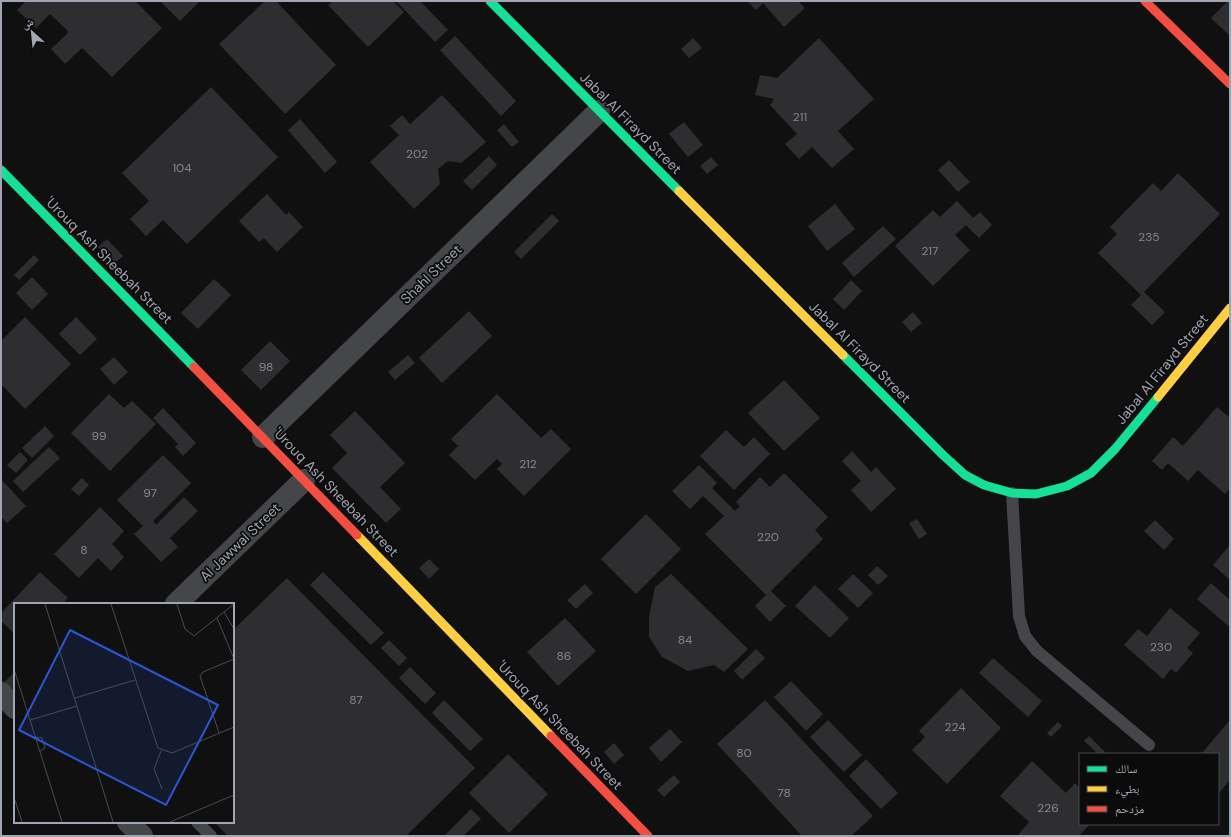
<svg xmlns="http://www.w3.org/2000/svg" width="1231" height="837" viewBox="0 0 1231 837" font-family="'DM Sans','Noto Naskh Arabic',sans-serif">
  <rect width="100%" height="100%" fill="#101011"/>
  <g fill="#2e2e30">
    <path d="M26,1H135L162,28L112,77L82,48L65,64L51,49L69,32L50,14L36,28L17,10Z"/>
    <path d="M160,1H200L180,21Z"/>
    <path d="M265,1H276L336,65L285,114L219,44Z"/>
    <path d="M333,1H393L404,12L368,47L328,5Z"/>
    <path d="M396,1H420L448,30L435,42Z"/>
    <path d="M747,1H798L805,8L784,27L763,3L756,10Z"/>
    <path d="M1228,1H1230V36L1211,18Z"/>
    <path d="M455,36L516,101L501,116L440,50Z"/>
    <path d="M693,38L702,48L689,58L681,49Z"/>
    <path d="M819,38L874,99L838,131L854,149L832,168L812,147L799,159L785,144L797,134L770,105L774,99L755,95L760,75L777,78Z"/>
    <path d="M211,87L278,157L187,244L163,220L146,236L130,219L149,201L122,173Z"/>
    <path d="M442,95L486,142L461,163L448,161L438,169L440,184L414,209L370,162L399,135L390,126L402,115L410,124Z"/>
    <path d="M300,119L337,162L325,173L288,130Z"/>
    <path d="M684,122L703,145L688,157L669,134Z"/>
    <path d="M504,124L519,142L512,147L497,130Z"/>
    <path d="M489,156L497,165L472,190L463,181Z"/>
    <path d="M711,157L718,165L707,174L700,166Z"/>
    <path d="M949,160L970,182L958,192L938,170Z"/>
    <path d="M1178,173L1220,214L1144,292L1165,312L1152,325L1131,305L1141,295L1098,253L1117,234L1110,227L1153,183L1161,191Z"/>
    <path d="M267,194L286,215L289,212L303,227L277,252L264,238L259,242L239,221Z"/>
    <path d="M957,201L973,218L980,212L992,225L979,238L966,225L955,235L970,250L933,286L895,246L933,210L940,217Z"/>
    <path d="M835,204L855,229L827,251L808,226Z"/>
    <path d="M552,214L559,221L521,259L514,252Z"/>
    <path d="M883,226L896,239L854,277L842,263Z"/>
    <path d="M107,239L123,256L114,264L98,247Z"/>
    <path d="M34,255L39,260L19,280L14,275Z"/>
    <path d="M32,277L48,294L32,310L16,293Z"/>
    <path d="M214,279L231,295L198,329L181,313Z"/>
    <path d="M851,280L862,291L844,310L833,299Z"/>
    <path d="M469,311L492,336L442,383L419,358Z"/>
    <path d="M913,312L922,323L911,332L902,322Z"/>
    <path d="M25,317L71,364L25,409L3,386L1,388V341Z"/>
    <path d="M76,317L97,339L80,355L59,334Z"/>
    <path d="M270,341L290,361L261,390L241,370Z"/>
    <path d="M408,355L415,363L395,380L388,372Z"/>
    <path d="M114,357L128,372L114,385L100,369Z"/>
    <path d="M784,380L820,418L784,451L748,413Z"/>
    <path d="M109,394L124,408L132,401L156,424L110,471L71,433Z"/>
    <path d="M497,394L541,438L551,429L571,449L524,496L497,469L502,464L497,459L475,480L449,455L458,446L451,439Z"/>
    <path d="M1217,407L1230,418V488L1225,494L1198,470L1188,481L1168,463L1162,470L1152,461L1173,437L1183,446Z"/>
    <path d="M163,408L196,443L183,456L175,447L178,444L153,418Z"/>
    <path d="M355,411L405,463L380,487L401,509L386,523L332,468L347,453L330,435Z"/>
    <path d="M45,426L54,436L32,458L22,448Z"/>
    <path d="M726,430L744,447L754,437L770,454L734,490L700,456Z"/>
    <path d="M49,447L60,458L23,492L13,481Z"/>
    <path d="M852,451L871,472L876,467L896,489L871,512L851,490L861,481L842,461Z"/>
    <path d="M20,452L28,460L16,473L7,465Z"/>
    <path d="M163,455L191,483L153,521L156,525L184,497L198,511L170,538L178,547L161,562L134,534L143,526L117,500Z"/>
    <path d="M699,465L717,483L712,488L735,511L740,506L736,502L760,477L770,487L784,473L828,517L815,530L823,539L771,591L786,606L770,622L755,606L766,595L705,534L724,516L703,496L690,509L672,491Z"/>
    <path d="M82,478L89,485L79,496L71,489Z"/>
    <path d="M1,479L26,506L7,523L1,517Z"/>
    <path d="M100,507L124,531L112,544L124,557L111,571L98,558L79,578L54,554Z"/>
    <path d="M646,514L681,549L636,594L601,559Z"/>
    <path d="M917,519L927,534L919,539L909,523Z"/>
    <path d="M1155,520L1174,539L1164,550L1144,531Z"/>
    <path d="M1230,545V580L1213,565Z"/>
    <path d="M429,559L439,569L429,579L419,568Z"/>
    <path d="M877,566L888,576L878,585L868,575Z"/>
    <path d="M40,572L68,598L62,604H15V634L1,621V613Z"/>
    <path d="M323,572L384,633L371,645L310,585Z"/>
    <path d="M671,574L748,649L724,672L714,665L688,671L662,657L649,637V617L655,587Z"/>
    <path d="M853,574L873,593L858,608L838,589Z"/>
    <path d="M287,578L475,768L406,836H228L214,822H233V630Z"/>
    <path d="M1211,583L1230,600V623L1228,626L1197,599Z"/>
    <path d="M585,584L593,593L576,609L567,600Z"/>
    <path d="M815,585L849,618L830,638L795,606Z"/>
    <path d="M1170,608L1200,633L1187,648L1193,653L1176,673L1171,669L1163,679L1124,645L1138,629L1147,636Z"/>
    <path d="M565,618L596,651L558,686L527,652Z"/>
    <path d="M389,640L407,658L399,666L381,648Z"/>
    <path d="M756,649L765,658L742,680L734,671Z"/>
    <path d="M993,658L1042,701L1028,717L979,673Z"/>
    <path d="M410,667L436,693L425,704L399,678Z"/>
    <path d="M15,672V685L7,692L1,685Z"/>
    <path d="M791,681L823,714L806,731L774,697Z"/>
    <path d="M961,688L1001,728L947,784L912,750L925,737L919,731Z"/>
    <path d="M444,700L483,739L470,751L432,713Z"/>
    <path d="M765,700L873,816L851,836H802L717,744Z"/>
    <path d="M828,720L862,755L844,772L810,737Z"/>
    <path d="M1230,720V780L1218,794V754H1201Z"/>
    <path d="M1058,722L1062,726L1051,737L1047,733Z"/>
    <path d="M670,729L682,742L661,762L649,748Z"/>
    <path d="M1089,736L1106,753L1098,754L1084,741Z"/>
    <path d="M614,743L624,755L614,764L604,752Z"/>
    <path d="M508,754L548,794L509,833L469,793Z"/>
    <path d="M866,759L898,793L881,809L849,776Z"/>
    <path d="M1032,761L1066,793L1075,783L1080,788V824H1090L1079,836H1019L1018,835L1029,822L1000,796Z"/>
    <path d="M674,775L680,782L664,797L657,790Z"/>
    <path d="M471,809L481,819L463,836H444Z"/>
  </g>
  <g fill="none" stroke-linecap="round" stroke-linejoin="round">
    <g stroke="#454649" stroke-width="12">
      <path d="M1012,493L1019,616L1025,636L1037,651L1149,745"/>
      <path d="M197,822L211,836"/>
    </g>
    <g stroke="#454649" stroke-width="22">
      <path d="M263,437L599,111"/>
      <path d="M176,604L304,480"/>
      <path d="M1,693L15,708"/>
      <path d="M128,822L142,836"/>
    </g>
    <g stroke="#16e098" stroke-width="9">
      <path d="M490,1L679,191"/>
      <path d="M1,170L194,367"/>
      <path d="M843,355L943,455L965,475L984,485L1012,493L1036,494L1067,486L1091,473L1115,449L1158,397"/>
    </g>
    <g stroke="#ffcf43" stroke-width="9">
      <path d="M679,191L843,355"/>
      <path d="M1158,397L1230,308"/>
      <path d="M357,535L551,736"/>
    </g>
    <g stroke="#f24e42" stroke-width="9">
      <path d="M1145,1L1230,84"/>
      <path d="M194,367L357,535"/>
      <path d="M551,736L648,836"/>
    </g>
  </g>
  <g text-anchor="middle" stroke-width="3.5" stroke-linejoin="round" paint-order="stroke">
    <g font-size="12" fill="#848892">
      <text x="800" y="121">211</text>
      <text x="417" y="158">202</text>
      <text x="182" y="172">104</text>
      <text x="1149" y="241">235</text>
      <text x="930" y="255">217</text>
      <text x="266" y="371">98</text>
      <text x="99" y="440">99</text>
      <text x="528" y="468">212</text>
      <text x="150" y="497">97</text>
      <text x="768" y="541">220</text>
      <text x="84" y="554">8</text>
      <text x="685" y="644">84</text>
      <text x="1161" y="651">230</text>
      <text x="564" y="660">86</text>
      <text x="356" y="704">87</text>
      <text x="955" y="731">224</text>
      <text x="744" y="757">80</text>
      <text x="784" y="797">78</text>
      <text x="1048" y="812">226</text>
    </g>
    <g font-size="14" fill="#a1a6b3" stroke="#0b0b0c">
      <text transform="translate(631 123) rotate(45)" y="5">Jabal Al Firayd Street</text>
      <text transform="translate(109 260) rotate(45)" y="5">'Urouq Ash Sheebah Street</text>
      <text transform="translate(431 274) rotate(-44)" y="5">Shahl Street</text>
      <text transform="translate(860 352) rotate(45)" y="5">Jabal Al Firayd Street</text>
      <text transform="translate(1162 369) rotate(-51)" y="5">Jabal Al Firayd Street</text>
      <text transform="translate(336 492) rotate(46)" y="5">'Urouq Ash Sheebah Street</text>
      <text transform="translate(240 542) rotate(-44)" y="5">Al Jawwal Street</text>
      <text transform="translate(560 725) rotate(46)" y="5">'Urouq Ash Sheebah Street</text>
    </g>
  </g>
  <g transform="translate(14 603)">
    <rect width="220" height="220" fill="#101011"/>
    <path fill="none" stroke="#4a4c52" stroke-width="1" d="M31,1L99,219M97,1L144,145L158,150L220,124M163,1L171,26L180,33L220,1M210,9L220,26M203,15L220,56M0,66L48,219M61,95L121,77M16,117L63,103M205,130L186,73L189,69L220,56M21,134L28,135L31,145L26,148M147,148L140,166L148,186M0,194L8,219M156,219L220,192"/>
    <path fill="#2a57d4" fill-opacity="0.15" stroke="#2a57d4" stroke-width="2" d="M56,27L204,102L152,202L5,127Z"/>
    <rect width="220" height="220" fill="none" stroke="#a1a6b3" stroke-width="2"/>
  </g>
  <rect width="1231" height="837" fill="none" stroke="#a1a6b3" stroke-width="4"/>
  <rect x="1079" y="753" width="140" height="72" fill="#0b0b0c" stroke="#47494f"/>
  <rect x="1087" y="766" width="20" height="6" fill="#16e098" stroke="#47494f"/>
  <text x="1115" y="773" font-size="12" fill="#a1a6b3">سالك</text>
  <rect x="1087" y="786" width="20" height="6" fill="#ffcf43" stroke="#47494f"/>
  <text x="1115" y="793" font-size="12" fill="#a1a6b3">بطيء</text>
  <rect x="1087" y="806" width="20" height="6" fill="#f24e42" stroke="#47494f"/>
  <text x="1115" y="813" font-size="12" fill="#a1a6b3">مزدحم</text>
  <g transform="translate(32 32) rotate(333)" stroke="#0b0b0c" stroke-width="3" paint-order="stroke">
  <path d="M0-3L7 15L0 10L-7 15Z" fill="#a1a6b3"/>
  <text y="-6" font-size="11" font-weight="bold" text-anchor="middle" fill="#a1a6b3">ش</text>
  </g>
</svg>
